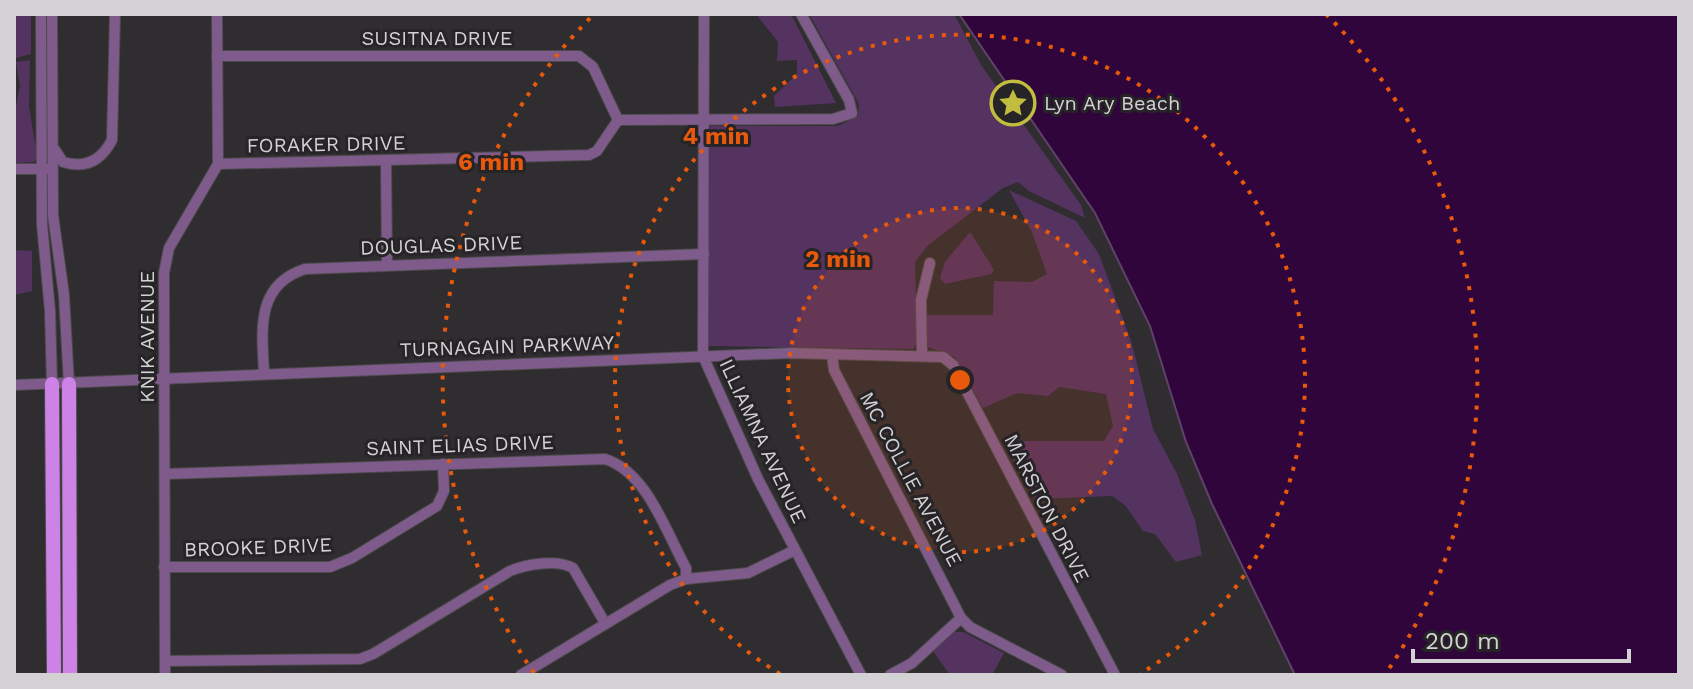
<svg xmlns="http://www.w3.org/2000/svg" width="1693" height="689" viewBox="0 0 1693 689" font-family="'Work Sans',sans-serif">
  <rect width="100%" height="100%" fill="#302d31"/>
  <g fill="#553360">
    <path d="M14,14H31V54L16,58Z"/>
    <path d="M756,14H791L836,103L775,107L774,96L797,74V60L777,61L778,42Z"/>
    <path d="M809,14H954L981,65L1081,205L1085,218L1029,191L1018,182L1003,188L927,246L915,262L917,343L913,349L708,346L710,126H838L858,116L859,104Z"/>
    <path d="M30,60L29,106L37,156L34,162L14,163V117L20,86L16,62Z"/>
    <path d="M1009,190L1076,221L1099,254L1132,344L1153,429L1177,474L1195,520L1202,555L1176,562L1155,534L1143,531L1125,505L1112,496L1035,499L1004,441H1104L1113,426L1106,394L1059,387L1048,396L1017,393L983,408L955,357L928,347L927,315H993L994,281L1032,282L1047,274L1032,232Z"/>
    <path d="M970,232L994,270L991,274L945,284L940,278L945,262Z"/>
    <path d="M14,250L32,251V291L14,295Z"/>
    <path d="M952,632H963L1004,653L992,675H950L933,651Z"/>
  </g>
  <path fill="#2f053b" stroke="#604269" stroke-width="2" d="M959,14H1679V675H1295L1212,504L1186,442L1150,326L1095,213Z"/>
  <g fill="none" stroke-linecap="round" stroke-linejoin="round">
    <g stroke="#4d4b4e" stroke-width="12">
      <g id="minor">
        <path d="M41,14L42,224L50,311L52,384"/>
        <path d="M52,14L53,215L64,295L69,384"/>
        <path d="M704,14L703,356L758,479L861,675"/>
        <path d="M217,56H579L593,67L618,120"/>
        <path d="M618,120L833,119L852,113L849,100L801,14"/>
        <path d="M55,150L63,162C85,169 101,161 112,140L115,14"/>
        <path d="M386,161L387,265"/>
        <path d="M218,164L589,155L597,151L618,120"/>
        <path d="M14,169H47"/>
        <path d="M832,355L834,370L961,618L970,627L1062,675"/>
        <path d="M922,355L921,300L930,263"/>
        <path d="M264,373C262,331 255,285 305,269L704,254"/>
        <path d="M14,385L790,353L943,357L953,365L1115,675"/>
        <path d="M165,474L605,459C647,472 666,532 686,568V579"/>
        <path d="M164,567H330L352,558L437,506L444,491L443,464"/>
        <path d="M165,661L360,659L373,654L510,571C527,564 557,559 573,568L605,623"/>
        <path d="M165,675L164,273L169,248L218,164L217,14"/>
        <path d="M521,675L670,585L686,579L748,573L795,550"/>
        <path d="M890,675L912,663L961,618"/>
      </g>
    </g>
    <g stroke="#4d4b4e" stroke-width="16">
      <g id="major">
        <path d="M52,384L54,675"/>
        <path d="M69,384L70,675"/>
      </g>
    </g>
    <use href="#minor" stroke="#7e5b8a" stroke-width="10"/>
    <use href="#major" stroke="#cd83e5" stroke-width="14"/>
  </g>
  <circle cx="960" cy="380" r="172" fill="#e8590c" fill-opacity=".12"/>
  <g fill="none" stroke="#e8590c" stroke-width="4" stroke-dasharray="4 8">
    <circle cx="960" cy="380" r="172"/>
    <path d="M780 674A345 345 0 1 1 1140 674"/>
    <path d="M534 673A517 517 0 0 1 594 14M1326 14A517 517 0 0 1 1386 673"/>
  </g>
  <defs>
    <g id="sight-ring" transform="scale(2.3)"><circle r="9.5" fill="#262427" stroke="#c2bd3f" stroke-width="1.5"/><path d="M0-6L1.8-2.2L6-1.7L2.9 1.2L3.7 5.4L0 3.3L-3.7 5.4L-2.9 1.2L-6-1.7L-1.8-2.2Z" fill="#c2bd3f"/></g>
  </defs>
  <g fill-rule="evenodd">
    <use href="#sight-ring" x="1013" y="103"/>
  </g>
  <g text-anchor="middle" stroke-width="6" stroke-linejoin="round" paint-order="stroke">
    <g font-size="20" fill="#d3d1d3" stroke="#262427">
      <text x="437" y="45">SUSITNA DRIVE</text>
      <text transform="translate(326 144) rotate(-1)" y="7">FORAKER DRIVE</text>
      <text transform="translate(441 245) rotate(-2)" y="7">DOUGLAS DRIVE</text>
      <text transform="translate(147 337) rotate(-90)" y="7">KNIK AVENUE</text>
      <text transform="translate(507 346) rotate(-2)" y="7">TURNAGAIN PARKWAY</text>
      <text transform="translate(763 441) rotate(65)" y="7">ILLIAMNA AVENUE</text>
      <text transform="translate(460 445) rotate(-2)" y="7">SAINT ELIAS DRIVE</text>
      <text transform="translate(911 479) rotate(62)" y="7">MC COLLIE AVENUE</text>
      <text transform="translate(1047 508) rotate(63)" y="7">MARSTON DRIVE</text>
      <text transform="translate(258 547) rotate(-2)" y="7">BROOKE DRIVE</text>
    </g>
    <g font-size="20" fill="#d3d1d3" stroke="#262427" text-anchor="start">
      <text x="1044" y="110">Lyn Ary Beach</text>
    </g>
  </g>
  <circle cx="960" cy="380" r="12" fill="#e8590c" stroke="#262427" stroke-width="4"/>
  <g font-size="24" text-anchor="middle" font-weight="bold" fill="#e8590c" stroke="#262427" stroke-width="6" stroke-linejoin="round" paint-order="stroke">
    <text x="716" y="144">4 min</text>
    <text x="491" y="170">6 min</text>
    <text x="838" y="267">2 min</text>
  </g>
  <rect width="1693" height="689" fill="none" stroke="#d3d1d3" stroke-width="32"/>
  <path d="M1413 649v12h216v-12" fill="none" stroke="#d3d1d3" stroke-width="4"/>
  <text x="1425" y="649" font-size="24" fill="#d3d1d3" stroke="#262427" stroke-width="6" paint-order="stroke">200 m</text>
</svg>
